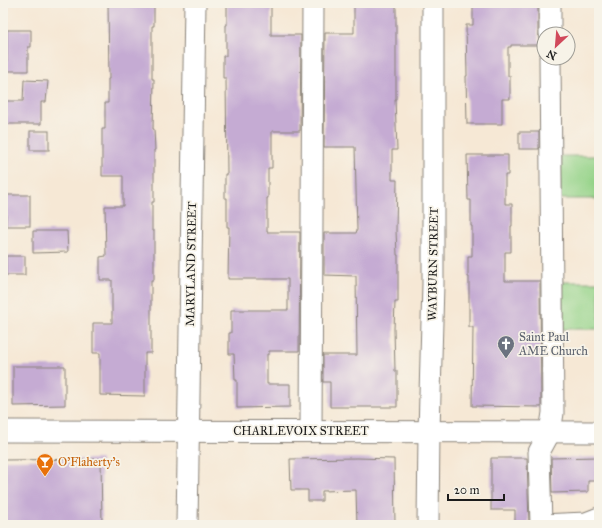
<svg xmlns="http://www.w3.org/2000/svg" width="602" height="528" viewBox="0 0 602 528" font-family="'IM FELL Great Primer',serif">
  <rect width="100%" height="100%" fill="#f7f3e8"/>
  <filter id="ink" filterUnits="userSpaceOnUse"><feTurbulence type="fractalNoise" baseFrequency=".025" numOctaves="2"/><feDisplacementMap in="SourceGraphic" scale="8" xChannelSelector="R" yChannelSelector="G"/><feConvolveMatrix kernelMatrix="1 2 1 2 8 2 1 2 1" color-interpolation-filters="sRGB"/></filter>
  <filter id="wash" filterUnits="userSpaceOnUse"><feTurbulence type="fractalNoise" baseFrequency=".012" numOctaves="4" result="noise"/><feDisplacementMap in="SourceGraphic" scale="16" xChannelSelector="R" yChannelSelector="G"/><feGaussianBlur stdDeviation="0.9" result="paint"/><feColorMatrix in="noise" values="0 0 0 0 0 0 0 0 0 0 0 0 0 0 0 0 0 1.4 0 .05"/><feComposite in="paint" operator="in"/></filter>
  <g filter="url(#wash)">
    <rect width="100%" height="100%" fill="#f6e8d5"/>
    <g fill="#94d388" stroke="#587852">
      <rect x="560" y="156" width="39" height="43"/>
      <rect x="561" y="282" width="38" height="47"/>
    </g>
    <g id="blocks">
      <g fill="#c5abd3">
        <path d="M108,3H154V26H152V79H154L153,129H154L155,150H154V202H152V231H154V280H151V353H145V396L100,395V353H93V323H112V280H100V257L106,256L105,206H123V176H102V129H105V103H108V79H109Z"/>
        <path d="M227,3H271V35H301L300,131H272V168H268V198H267V232H300L299,351H269V354H267V384H290V407L237,408V380H235L234,354H229V333H231V310H288V279H228L229,227H227V198H225V174H227L226,78H223V56H226V25H227Z"/>
        <path d="M354,3H396V99H395L397,150H392V180H397L396,230L397,255H398V302H395L394,329L395,371H397V407H330V382H323V355H357L356,276L324,275V233H356L357,230L355,147H324L325,33H354Z"/>
        <path d="M473,3H538V34L539,40L544,45H511V47H508V76H510V99H502V124H467L466,76H467L466,25H473Z"/>
        <path d="M7,30H31V47H28V71H7Z"/>
        <path d="M24,80L48,81L46,102H41V124H6V101H23Z"/>
        <rect x="30" y="131" width="19" height="19"/>
        <rect x="519" y="132" width="20" height="17"/>
        <path d="M467,155H508V175H505V204H512V226H511V252H505V281H540L541,407L472,406L473,327H469V277H468V256H472V226H471V200H468Z"/>
        <rect x="6" y="195" width="24" height="31"/>
        <path d="M33,231H67L68,252L33,253Z"/>
        <rect x="6" y="256" width="19" height="19"/>
        <path d="M13,366H65V405L13,406Z"/>
        <path d="M599,457V481H588V492L552,493L551,458Z"/>
        <path d="M357,458L394,459L395,525H357L356,490L322,491V501H308V490H291L290,459Z"/>
        <path d="M491,458H527L529,525H515V510H491Z"/>
        <path d="M101,459L102,525H3V460Z"/>
      </g>
    </g>
  </g>
  <g filter="url(#ink)">
    <use href="#blocks" fill-opacity="0" stroke="#898278" stroke-width="1"/>
    <g fill="none" stroke-linecap="round" stroke-linejoin="round">
      <g stroke="#898278" stroke-width="23">
        <g id="minor">
          <path d="M550,3V34"/>
          <path d="M3,431L599,432"/>
          <path d="M311,431L313,3"/>
          <path d="M187,525L195,3"/>
          <path d="M428,525L429,432L433,284V3"/>
          <path d="M541,525L539,452L550,432L553,413L550,58"/>
          <path d="M541,525L586,523L599,518"/>
        </g>
      </g>
      <use href="#minor" stroke="#fff" stroke-width="21"/>
    </g>
  </g>
  <defs>
    <g id="church-pin" transform="scale(0.9)"><path d="M0 17L-7.5 6A9.5 9.5 0 1 1 7.5 6Z" fill="#6b7280" stroke="#f7f3e8"/><path d="M-1.2-6h2.4v3.5h3.3v2.4h-3.3V6h-2.4V-.1h-3.3v-2.4h3.3Z" fill="#fff"/></g>
    <g id="bar-pin" transform="scale(0.9)"><path d="M0 17L-7.5 6A9.5 9.5 0 1 1 7.5 6Z" fill="#e8710a" stroke="#f7f3e8"/><path d="M-6-5H6L.8 .8V4.5H3.5V6h-7V4.5H-.8V.8Z" fill="#fff"/></g>
  </defs>
  <g fill-rule="evenodd">
    <use href="#church-pin" x="506" y="344"/>
    <use href="#bar-pin" x="45" y="462"/>
  </g>
  <g text-anchor="middle" stroke-width="3.5" stroke-linejoin="round" paint-order="stroke">
    <g font-size="12" fill="#1c1c1c" stroke="#f7f3e8">
      <text transform="translate(191 264) rotate(-89)" y="4">MARYLAND STREET</text>
      <text transform="translate(433 264) rotate(-89)" y="4">WAYBURN STREET</text>
      <text x="301" y="435">CHARLEVOIX STREET</text>
    </g>
    <g font-size="12" fill="#5b616d" stroke="#f7f3e8" text-anchor="start">
      <text x="519" y="341">Saint Paul<tspan x="519" dy="14">AME Church</tspan></text>
    </g>
    <g font-size="12" fill="#c56008" stroke="#f7f3e8" text-anchor="start">
      <text x="58" y="466">O'Flaherty's</text>
    </g>
  </g>
  <rect width="602" height="528" fill="none" stroke="#f7f3e8" stroke-width="16"/>
  <g transform="translate(556 46) rotate(206)"><circle r="19" fill="#f7f3e8" stroke="#9f9d96"/>
  <path d="M0-3L7 15L0 10L-7 15Z" fill="#d1495b"/>
  <text y="-6" font-size="11" font-weight="bold" text-anchor="middle" fill="#1c1c1c">N</text>
  </g>
  <path d="M448 494v6h56v-6" fill="none" stroke="#1c1c1c" stroke-width="2"/>
  <text x="454" y="494" font-size="12" fill="#1c1c1c" stroke="#f7f3e8" stroke-width="3" paint-order="stroke">20 m</text>
</svg>
